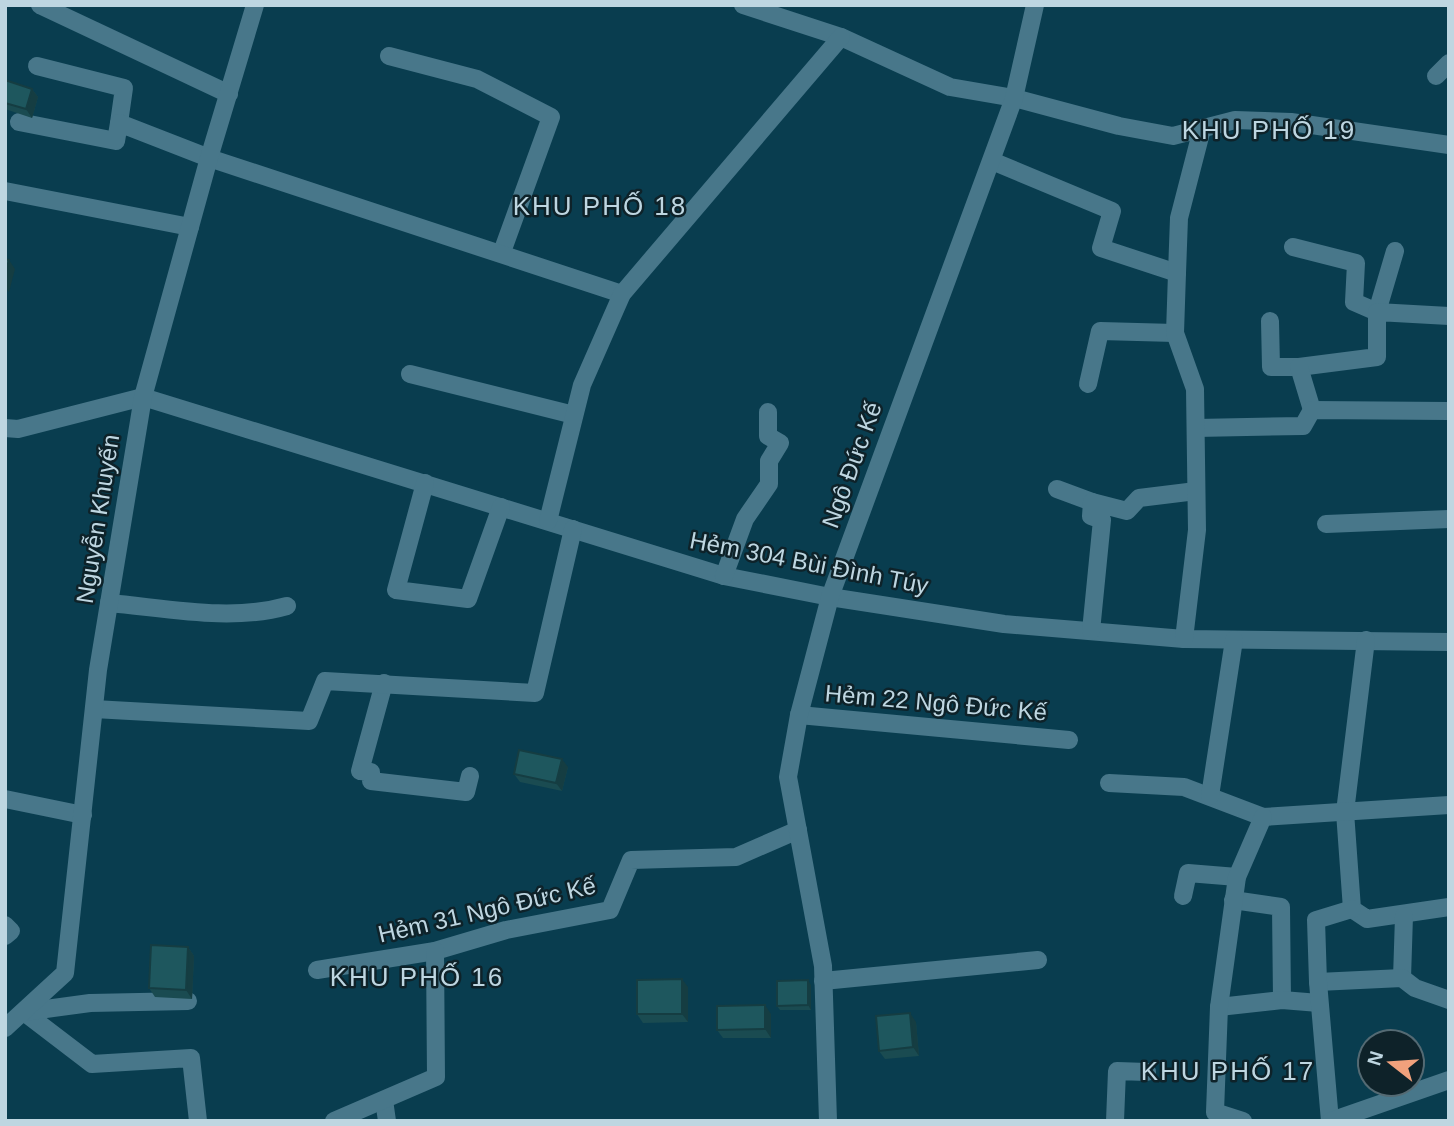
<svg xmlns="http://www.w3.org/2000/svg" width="1454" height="1126" viewBox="0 0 1454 1126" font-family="Arial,sans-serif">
  <rect width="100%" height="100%" fill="#093d4f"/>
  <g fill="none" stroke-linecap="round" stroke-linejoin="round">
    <g stroke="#48778a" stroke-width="18">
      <path d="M40,5L229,94"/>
      <path d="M743,5L841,37L950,87L1014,98L1119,126L1173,136L1235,120L1291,122L1449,145"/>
      <path d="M389,56L477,79L551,117L502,252"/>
      <path d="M37,66L124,88L119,123"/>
      <path d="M1436,76L1449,63"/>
      <path d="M19,122L116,141L119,123L209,158L622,294"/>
      <path d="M992,161L1112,211L1101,248L1177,273"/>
      <path d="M5,191L190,227"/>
      <path d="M1293,247L1356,263L1354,302L1377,312L1395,251"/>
      <path d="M1270,321L1271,367H1299L1377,357V312L1449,316"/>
      <path d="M1299,367L1312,410"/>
      <path d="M410,374L574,415"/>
      <path d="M1088,384L1100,331L1175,333"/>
      <path d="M5,428L18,429L143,397L724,576L830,597L1004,624L1184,639L1449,642"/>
      <path d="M1196,428L1303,426L1312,410L1449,411"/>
      <path d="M425,483L396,590L468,599L501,507"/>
      <path d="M1057,489L1092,502"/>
      <path d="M548,521L582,385L622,294L841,37"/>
      <path d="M1326,524L1449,519"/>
      <path d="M724,576L745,519L769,484V461L780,443L768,436V412"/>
      <path d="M109,603C166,608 231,622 287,606"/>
      <path d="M1091,631L1102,520L1091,516L1092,502L1127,511L1139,498L1196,491"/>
      <path d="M1184,639L1197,530L1195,389L1175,333L1177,273L1179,218L1202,129"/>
      <path d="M1366,640L1345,812L1352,909L1367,919L1449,907"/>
      <path d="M384,683L360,771L371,772V781L466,792L470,776"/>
      <path d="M94,709L309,721L325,681L535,693L573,529"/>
      <path d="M799,715L1069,740"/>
      <path d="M1109,783L1184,787L1263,817L1449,805"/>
      <path d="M1210,796L1234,640"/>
      <path d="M5,799L83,815"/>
      <path d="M1183,896L1188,873L1237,877"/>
      <path d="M1233,900L1281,907L1282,1000"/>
      <path d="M5,925L11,931L5,936"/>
      <path d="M317,970L435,951L506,930L610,910L631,860L736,857L798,830"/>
      <path d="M1402,978L1404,916"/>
      <path d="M823,981L1038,960"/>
      <path d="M1318,982L1402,978L1415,988L1449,1000"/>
      <path d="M1219,1007L1282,1000L1319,1003"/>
      <path d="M24,1012L92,1064L191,1058L198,1121"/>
      <path d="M24,1012L90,1003L188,1001"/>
      <path d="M5,1028L65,973L98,670L143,397L209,158L255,5"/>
      <path d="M384,1100L387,1121"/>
      <path d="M334,1121L436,1077L435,951"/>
      <path d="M828,1121L823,966L788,777L799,715L830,597L1014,98L1035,5"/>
      <path d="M1115,1121L1117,1071L1147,1072"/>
      <path d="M1243,1121L1215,1112L1219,1007L1237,877L1263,817"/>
      <path d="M1330,1121L1318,982L1316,920L1352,909"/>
      <path d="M1331,1121L1449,1080"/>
    </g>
  </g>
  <g fill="#1a4b51">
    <path d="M5,80L32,89L38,97L32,118L5,109Z"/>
    <path d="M568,767L562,791L520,782L514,774Z"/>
    <path d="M188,947L194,956L192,999L155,997L149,988Z"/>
    <path d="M811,985V1010H780L777,1006Z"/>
    <path d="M688,987V1022L643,1023L637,1014Z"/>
    <path d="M771,1014V1038H723L717,1030Z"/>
    <path d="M916,1022L919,1056L885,1059L879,1051Z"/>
  </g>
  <g fill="#153d42">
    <path d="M32,89L38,97L32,118L26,109Z"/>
    <path d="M9,260L15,269L9,292L5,287V274Z"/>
    <path d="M562,759L568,767L562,791L556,783Z"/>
    <path d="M188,947L194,956L192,999L186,990Z"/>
    <path d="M682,979L688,987V1022L682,1014Z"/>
    <path d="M808,980L811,985V1010L808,1005Z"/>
    <path d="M765,1005L771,1014V1038L765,1029Z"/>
    <path d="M910,1013L916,1022L919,1056L913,1047Z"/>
  </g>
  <g fill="#1e575e" stroke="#153d42" stroke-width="2">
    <path d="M5,80L32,89L26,109L5,103Z"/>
    <path d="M5,259L9,260L5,274Z"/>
    <path d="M519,750L562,759L556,783L514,774Z"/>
    <path d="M151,945L188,947L186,990L149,988Z"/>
    <path d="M682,979V1014H637V980Z"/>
    <path d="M808,980V1005L777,1006V981Z"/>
    <path d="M765,1005V1029L717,1030V1006Z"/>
    <path d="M910,1013L913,1047L879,1051L876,1016Z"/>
  </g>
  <g text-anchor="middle" stroke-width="5" stroke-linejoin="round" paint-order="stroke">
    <g font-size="24" fill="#bed6e1" stroke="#0e2229">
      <text transform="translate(852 465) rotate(-70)" y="8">Ngô Đức Kế</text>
      <text transform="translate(98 519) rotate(-81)" y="8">Nguyễn Khuyến</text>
      <text transform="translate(809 563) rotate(11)" y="8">Hẻm 304 Bùi Đình Túy</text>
      <text transform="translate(936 703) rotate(5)" y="8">Hẻm 22 Ngô Đức Kế</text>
      <text transform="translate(487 910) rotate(-13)" y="8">Hẻm 31 Ngô Đức Kế</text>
    </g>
    <g font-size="26" letter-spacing="2" fill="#bed6e1" stroke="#0e2229">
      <text x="1269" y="139">KHU PHỐ 19</text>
      <text x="600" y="215">KHU PHỐ 18</text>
      <text x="417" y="986">KHU PHỐ 16</text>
      <text x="1228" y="1080">KHU PHỐ 17</text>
    </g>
  </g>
  <rect width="1454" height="1126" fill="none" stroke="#bed6e1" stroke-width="14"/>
  <g transform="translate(1391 1063) rotate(287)"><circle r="33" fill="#0e2229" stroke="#546a73" stroke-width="2"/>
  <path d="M0-5L12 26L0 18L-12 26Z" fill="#f1a17c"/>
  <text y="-10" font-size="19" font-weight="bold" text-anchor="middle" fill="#bed6e1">N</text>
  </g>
</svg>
